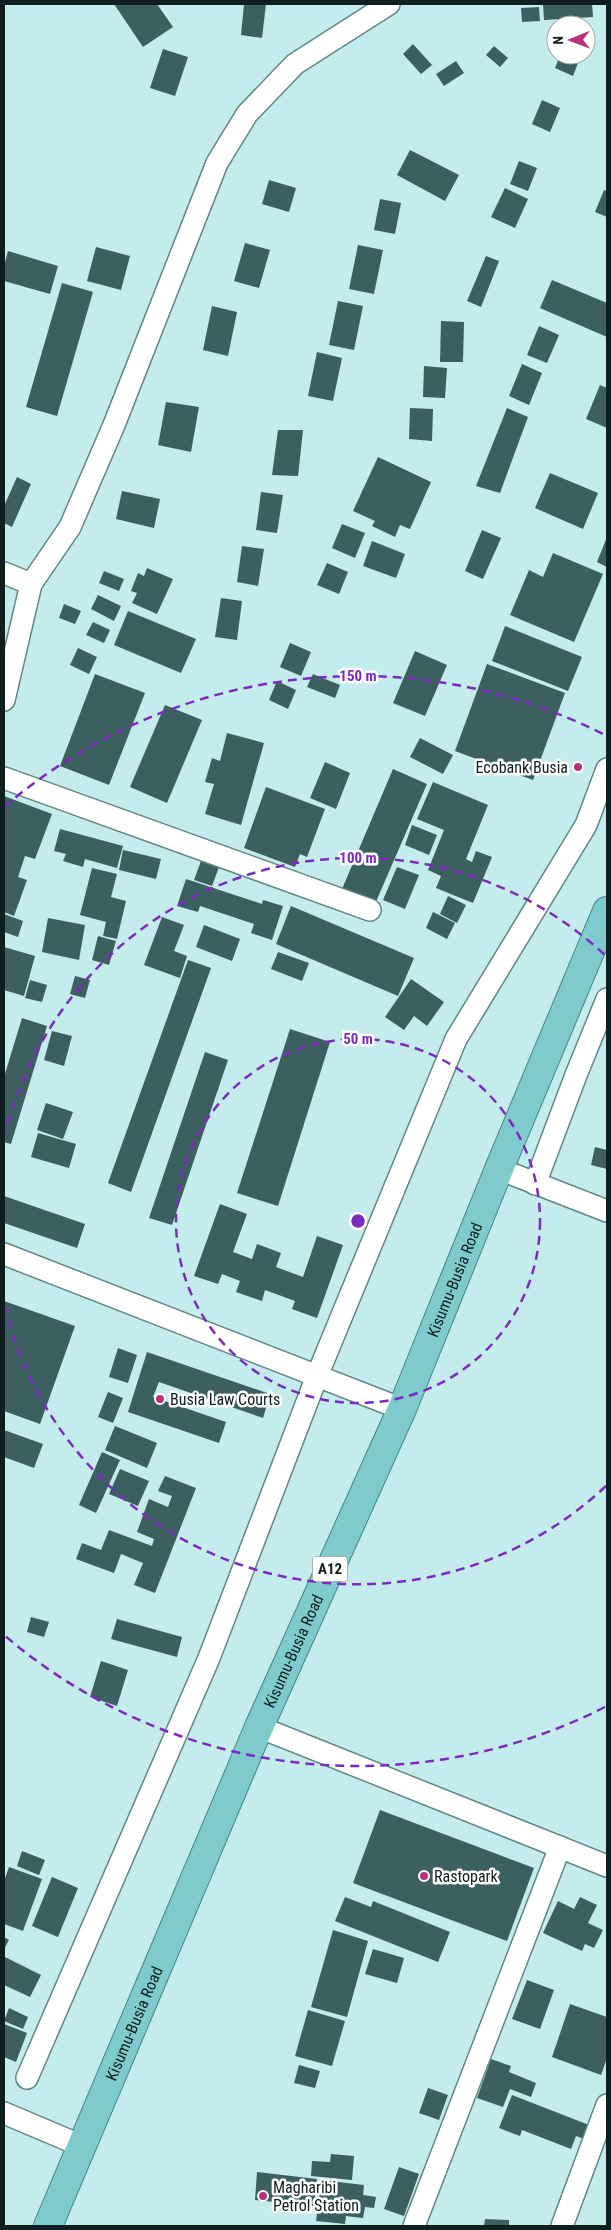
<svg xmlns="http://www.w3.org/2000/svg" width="611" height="2230" viewBox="0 0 611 2230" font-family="'Roboto Condensed',sans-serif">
  <rect width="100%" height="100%" fill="#c5eced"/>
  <g fill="#3c5f60">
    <path d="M114,4H157L173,27L143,47Z"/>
    <path d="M244,4H266L262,38L241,35Z"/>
    <path d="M543,4H592L593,17L544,20Z"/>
    <path d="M539,7L540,21L522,22L521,8Z"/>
    <path d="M413,44L432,65L421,74L403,54Z"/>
    <path d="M494,46L508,58L500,67L486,55Z"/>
    <path d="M163,49L188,57L175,96L150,88Z"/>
    <path d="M560,55H581L573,76L555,68Z"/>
    <path d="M456,61L464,73L444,86L436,74Z"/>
    <path d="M542,100L560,108L550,132L532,124Z"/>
    <path d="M410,150L459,175L445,201L397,175Z"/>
    <path d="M519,161L537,168L528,191L510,184Z"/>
    <path d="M269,180L296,188L289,212L262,204Z"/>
    <path d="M505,188L528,199L515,228L491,217Z"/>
    <path d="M604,190L607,191V217L595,212Z"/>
    <path d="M380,199L401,203L395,234L374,230Z"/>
    <path d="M245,243L270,250L259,288L234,281Z"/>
    <path d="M358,245L383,250L374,294L349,289Z"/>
    <path d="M96,247L130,256L121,290L87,281Z"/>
    <path d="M8,251L58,266L50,294L4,281V266Z"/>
    <path d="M486,256L499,261L481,307L467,301Z"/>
    <path d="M552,280L607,303V337L540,308Z"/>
    <path d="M62,283L93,292L57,416L26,407Z"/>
    <path d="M338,301L363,306L354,350L329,345Z"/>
    <path d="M212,306L237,312L228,356L203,350Z"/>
    <path d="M441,321L464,322L463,362H440Z"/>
    <path d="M539,326L559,335L547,363L527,355Z"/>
    <path d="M317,352L342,358L333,401L308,396Z"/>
    <path d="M522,364L542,373L529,405L509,396Z"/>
    <path d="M424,366L447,368L445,398L423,397Z"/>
    <path d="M600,385L607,388V428L586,419Z"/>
    <path d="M166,402L199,407L191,452L158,445Z"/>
    <path d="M410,408L433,409L432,441L409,439Z"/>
    <path d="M507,408L528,417L500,493L476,486Z"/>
    <path d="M278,430H303L298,476L272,475Z"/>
    <path d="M378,457L431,482L410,529L400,525L395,537L372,526L375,521L353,511Z"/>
    <path d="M550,473L598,493L583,529L535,508Z"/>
    <path d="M17,477L31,484L12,527L4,523V506Z"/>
    <path d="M122,491L160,499L154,528L116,519Z"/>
    <path d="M261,492L283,495L277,533L256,530Z"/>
    <path d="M342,524L365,533L355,558L332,548Z"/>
    <path d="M482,530L501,538L483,579L465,571Z"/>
    <path d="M607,537V567L597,562Z"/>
    <path d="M372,541L405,554L396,578L363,566Z"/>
    <path d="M242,546L264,549L258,586L237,582Z"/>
    <path d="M553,553L603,574L574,642L510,615L529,570L543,577Z"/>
    <path d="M327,563L348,572L339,594L317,585Z"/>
    <path d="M147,568L173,579L157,614L132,603L137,593L131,591L138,573L144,576Z"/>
    <path d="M104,571L124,579L119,591L99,583Z"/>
    <path d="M98,595L121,606L114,621L91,609Z"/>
    <path d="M221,598L242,601L237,640L215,637Z"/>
    <path d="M64,604L81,611L75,624L59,618Z"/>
    <path d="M128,611L196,639L181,673L114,645Z"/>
    <path d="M93,622L110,630L104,643L86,635Z"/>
    <path d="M505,626L582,657L568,691L492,661Z"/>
    <path d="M290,643L311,652L301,676L280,667Z"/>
    <path d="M78,648L97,657L89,674L70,665Z"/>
    <path d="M415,651L447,665L425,716L393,703Z"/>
    <path d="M487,664L565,693L533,780L455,751Z"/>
    <path d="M95,674L145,693L109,785L60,766Z"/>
    <path d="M313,674L340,685L335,698L307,687Z"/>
    <path d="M277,681L296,690L288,709L269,700Z"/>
    <path d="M165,705L202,720L167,803L130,787Z"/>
    <path d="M227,733L264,743L241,825L205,814L214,784L205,782L212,758L220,761Z"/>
    <path d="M420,738L453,755L443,774L410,757Z"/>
    <path d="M325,762L350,773L336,809L310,798Z"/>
    <path d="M393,769L427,784L375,904L342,889Z"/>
    <path d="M433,782L488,805L466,859L472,862L476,851L492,857L473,903L436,888L441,876L428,870L444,830L417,819Z"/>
    <path d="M266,787L325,809L307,857L300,854L295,867L244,848Z"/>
    <path d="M4,796L52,814L35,859L25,856L18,877L27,880L14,916L4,912Z"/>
    <path d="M412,825L437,835L429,855L405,845Z"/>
    <path d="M60,829L123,846L117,868L85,859L83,867L63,861L66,854L54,851Z"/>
    <path d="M123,850L161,859L156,879L119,870Z"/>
    <path d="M201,861L219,867L212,886L194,880Z"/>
    <path d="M397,867L419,875L405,909L383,900Z"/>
    <path d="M92,868L117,874L111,897L126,901L117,939L103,936L106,922L80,915Z"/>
    <path d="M186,879L262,904L263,900L283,906L272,940L251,933L254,924L200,906L198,912L177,906Z"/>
    <path d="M448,896L466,905L457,923L440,914Z"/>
    <path d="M291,906L414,958L398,996L276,944Z"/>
    <path d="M433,912L455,923L447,939L426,928Z"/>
    <path d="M4,914L23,921L18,937L4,932Z"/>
    <path d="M162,917L184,925L174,951L187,956L180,978L144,965Z"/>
    <path d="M48,918L85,925L79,960L42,952Z"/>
    <path d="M204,925L240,939L232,961L196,947Z"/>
    <path d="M98,936L116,941L109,965L92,960Z"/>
    <path d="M4,947L35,956L24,996L4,990Z"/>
    <path d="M278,952L309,963L302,981L271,969Z"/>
    <path d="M188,960L211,968L131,1192L108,1183Z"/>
    <path d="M75,976L90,980L85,998L70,994Z"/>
    <path d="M411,979L444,1002L427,1026L414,1016L404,1030L385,1017Z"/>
    <path d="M30,980L47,985L42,1002L25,998Z"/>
    <path d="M22,1018L47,1026L11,1144L4,1142V1077Z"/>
    <path d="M290,1029L330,1042L278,1206L237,1193Z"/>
    <path d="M52,1031L72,1036L64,1066L44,1060Z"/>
    <path d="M205,1052L228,1060L172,1225L149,1218Z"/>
    <path d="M46,1103L73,1112L63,1139L37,1130Z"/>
    <path d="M38,1133L76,1144L69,1168L31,1157Z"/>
    <path d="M595,1147L607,1150V1169L591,1165Z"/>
    <path d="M4,1196L85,1224L77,1248L4,1223Z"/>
    <path d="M220,1204L247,1214L233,1252L252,1259L257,1244L281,1253L276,1267L303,1277L317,1236L343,1245L317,1318L292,1309L295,1301L265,1290L262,1301L236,1292L240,1281L222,1274L218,1284L194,1276Z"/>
    <path d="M4,1301L75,1326L40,1424L4,1411Z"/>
    <path d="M118,1348L137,1355L128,1383L109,1377Z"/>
    <path d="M147,1352L270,1394L263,1418L159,1382L153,1397L226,1422L219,1443L128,1412Z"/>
    <path d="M108,1392L123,1398L113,1423L98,1417Z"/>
    <path d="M115,1426L157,1443L147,1468L105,1450Z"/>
    <path d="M4,1430L43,1444L34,1468L4,1457Z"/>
    <path d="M102,1452L120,1460L96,1513L79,1505Z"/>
    <path d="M120,1469L149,1481L138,1506L109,1494Z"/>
    <path d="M165,1476L196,1488L155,1593L134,1585L143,1563L121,1554L114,1573L76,1559L82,1543L101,1550L109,1530L152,1546L154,1539L137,1532L149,1499L168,1507L172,1496L158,1491Z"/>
    <path d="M31,1617L49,1622L44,1637L27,1632Z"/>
    <path d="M117,1619L182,1637L177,1657L111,1639Z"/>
    <path d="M101,1661L128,1670L117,1706L90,1697Z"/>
    <path d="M380,1810L534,1868L507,1941L353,1883Z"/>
    <path d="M22,1851L45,1860L39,1875L17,1866Z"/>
    <path d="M9,1867L42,1879L23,1931L4,1924V1881Z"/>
    <path d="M52,1877L78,1888L58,1937L32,1926Z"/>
    <path d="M345,1897L371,1907L373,1901L450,1932L438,1962L335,1921Z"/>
    <path d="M580,1897L597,1905L588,1923L603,1930L594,1948L585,1944L582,1951L543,1933L558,1901L574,1909Z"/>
    <path d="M333,1930L368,1941L347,2017L311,2007Z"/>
    <path d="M4,1937L9,1940L4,1949Z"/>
    <path d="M373,1949L404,1958L397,1983L365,1974Z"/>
    <path d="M5,1957L41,1975L30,1997L4,1985Z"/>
    <path d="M527,1980L554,1990L540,2029L512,2019Z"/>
    <path d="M570,2004L607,2017V2058L601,2075L552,2057Z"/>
    <path d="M9,2008L28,2017L23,2029L4,2021Z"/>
    <path d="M308,2010L345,2021L332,2066L295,2056Z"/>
    <path d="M4,2024L27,2033L16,2062L4,2057Z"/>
    <path d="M491,2059L511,2066L509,2072L536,2083L531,2097L510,2089L503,2107L477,2098Z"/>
    <path d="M299,2065L320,2071L315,2088L294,2083Z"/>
    <path d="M428,2088L448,2095L439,2120L419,2113Z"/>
    <path d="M512,2095L589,2125L584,2139L576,2136L571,2149L522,2130L520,2136L499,2128Z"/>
    <path d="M331,2154L354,2156L352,2180L311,2176L312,2161L330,2162Z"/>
    <path d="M399,2167L419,2174L404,2216L384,2209Z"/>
    <path d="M257,2172L317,2179L314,2206L255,2200Z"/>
    <path d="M321,2180L364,2185L363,2195L376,2197L374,2208L365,2207L363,2218L346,2216L345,2224L316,2221Z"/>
    <path d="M485,2219L509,2220V2226H484Z"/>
  </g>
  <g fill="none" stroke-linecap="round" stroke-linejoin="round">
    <g stroke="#618686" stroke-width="24">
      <g id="minor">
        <path d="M4,573L31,584"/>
        <path d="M4,700L31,584L70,527L114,425L217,163L247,114L295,64L389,4"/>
        <path d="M4,778L370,910"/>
        <path d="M499,1169L607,1211"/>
        <path d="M535,1184L576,1075L607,999"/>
        <path d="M4,1254L402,1409"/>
        <path d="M259,1727L607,1866"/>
        <path d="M27,2078L209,1658L317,1376L456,1039L586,825L607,769"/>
        <path d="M4,2113L82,2146"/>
        <path d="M414,2226L560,1847"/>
        <path d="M562,2226L607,2105"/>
      </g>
    </g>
    <g stroke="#428587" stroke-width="30">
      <g id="trunk">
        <path id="s1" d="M48,2226L259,1727L402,1409L499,1169L607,911"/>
      </g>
    </g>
    <use href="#minor" stroke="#fff" stroke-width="21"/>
    <use href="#trunk" stroke="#7ecacc" stroke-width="28"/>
  </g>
  <g fill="none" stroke="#7b2cbf" stroke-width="2.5" stroke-dasharray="9 6">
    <circle cx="358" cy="1221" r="182"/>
    <path d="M606 1486A363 363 0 0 1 4 1303M4 1139A363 363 0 0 1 606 956"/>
    <path d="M605 1707A545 545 0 0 1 4 1635M4 807A545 545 0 0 1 605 735"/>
  </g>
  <g fill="#b6337b" stroke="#fff" stroke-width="2">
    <circle cx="578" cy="767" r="5"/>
    <circle cx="160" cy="1399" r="5"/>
    <circle cx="424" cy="1876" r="5"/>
    <circle cx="263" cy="2196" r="5"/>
  </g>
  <g text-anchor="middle" stroke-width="5" stroke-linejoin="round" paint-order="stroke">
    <rect fill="#fff" stroke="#576262" stroke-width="1" x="312.5" y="1556.5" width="35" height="25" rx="4"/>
    <g font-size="15" font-weight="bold" fill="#0f1e1e">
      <text x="330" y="1574">A12</text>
    </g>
    <g font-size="16" fill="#0f1e1e" stroke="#fff" text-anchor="start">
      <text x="568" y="773" text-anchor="end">Ecobank Busia</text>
      <text x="170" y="1405">Busia Law Courts</text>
      <text x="434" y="1882">Rastopark</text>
      <text x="273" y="2193">Magharibi<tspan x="273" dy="18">Petrol Station</tspan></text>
    </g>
    <g font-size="16" fill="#0f1e1e" stroke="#fff">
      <text dy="6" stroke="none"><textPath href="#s1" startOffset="1030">Kisumu-Busia Road</textPath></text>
      <text dy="6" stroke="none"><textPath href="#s1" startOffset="625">Kisumu-Busia Road</textPath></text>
      <text dy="6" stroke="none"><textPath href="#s1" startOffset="220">Kisumu-Busia Road</textPath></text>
    </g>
  </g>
  <circle cx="358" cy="1221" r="8" fill="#7b2cbf" stroke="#fff" stroke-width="2.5"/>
  <g font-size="15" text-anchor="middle" font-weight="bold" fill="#7b2cbf" stroke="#fff" stroke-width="5" stroke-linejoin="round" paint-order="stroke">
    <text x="358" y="681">150 m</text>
    <text x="358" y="863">100 m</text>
    <text x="358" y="1044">50 m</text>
  </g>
  <rect width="611" height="2230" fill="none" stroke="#0f1e1e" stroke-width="10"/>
  <g transform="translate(571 40) rotate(269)"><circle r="24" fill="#ffffff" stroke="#9fa5a5"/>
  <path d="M0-4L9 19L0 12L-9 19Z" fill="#b6337b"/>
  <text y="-8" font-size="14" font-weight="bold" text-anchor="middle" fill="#0f1e1e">N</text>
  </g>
</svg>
